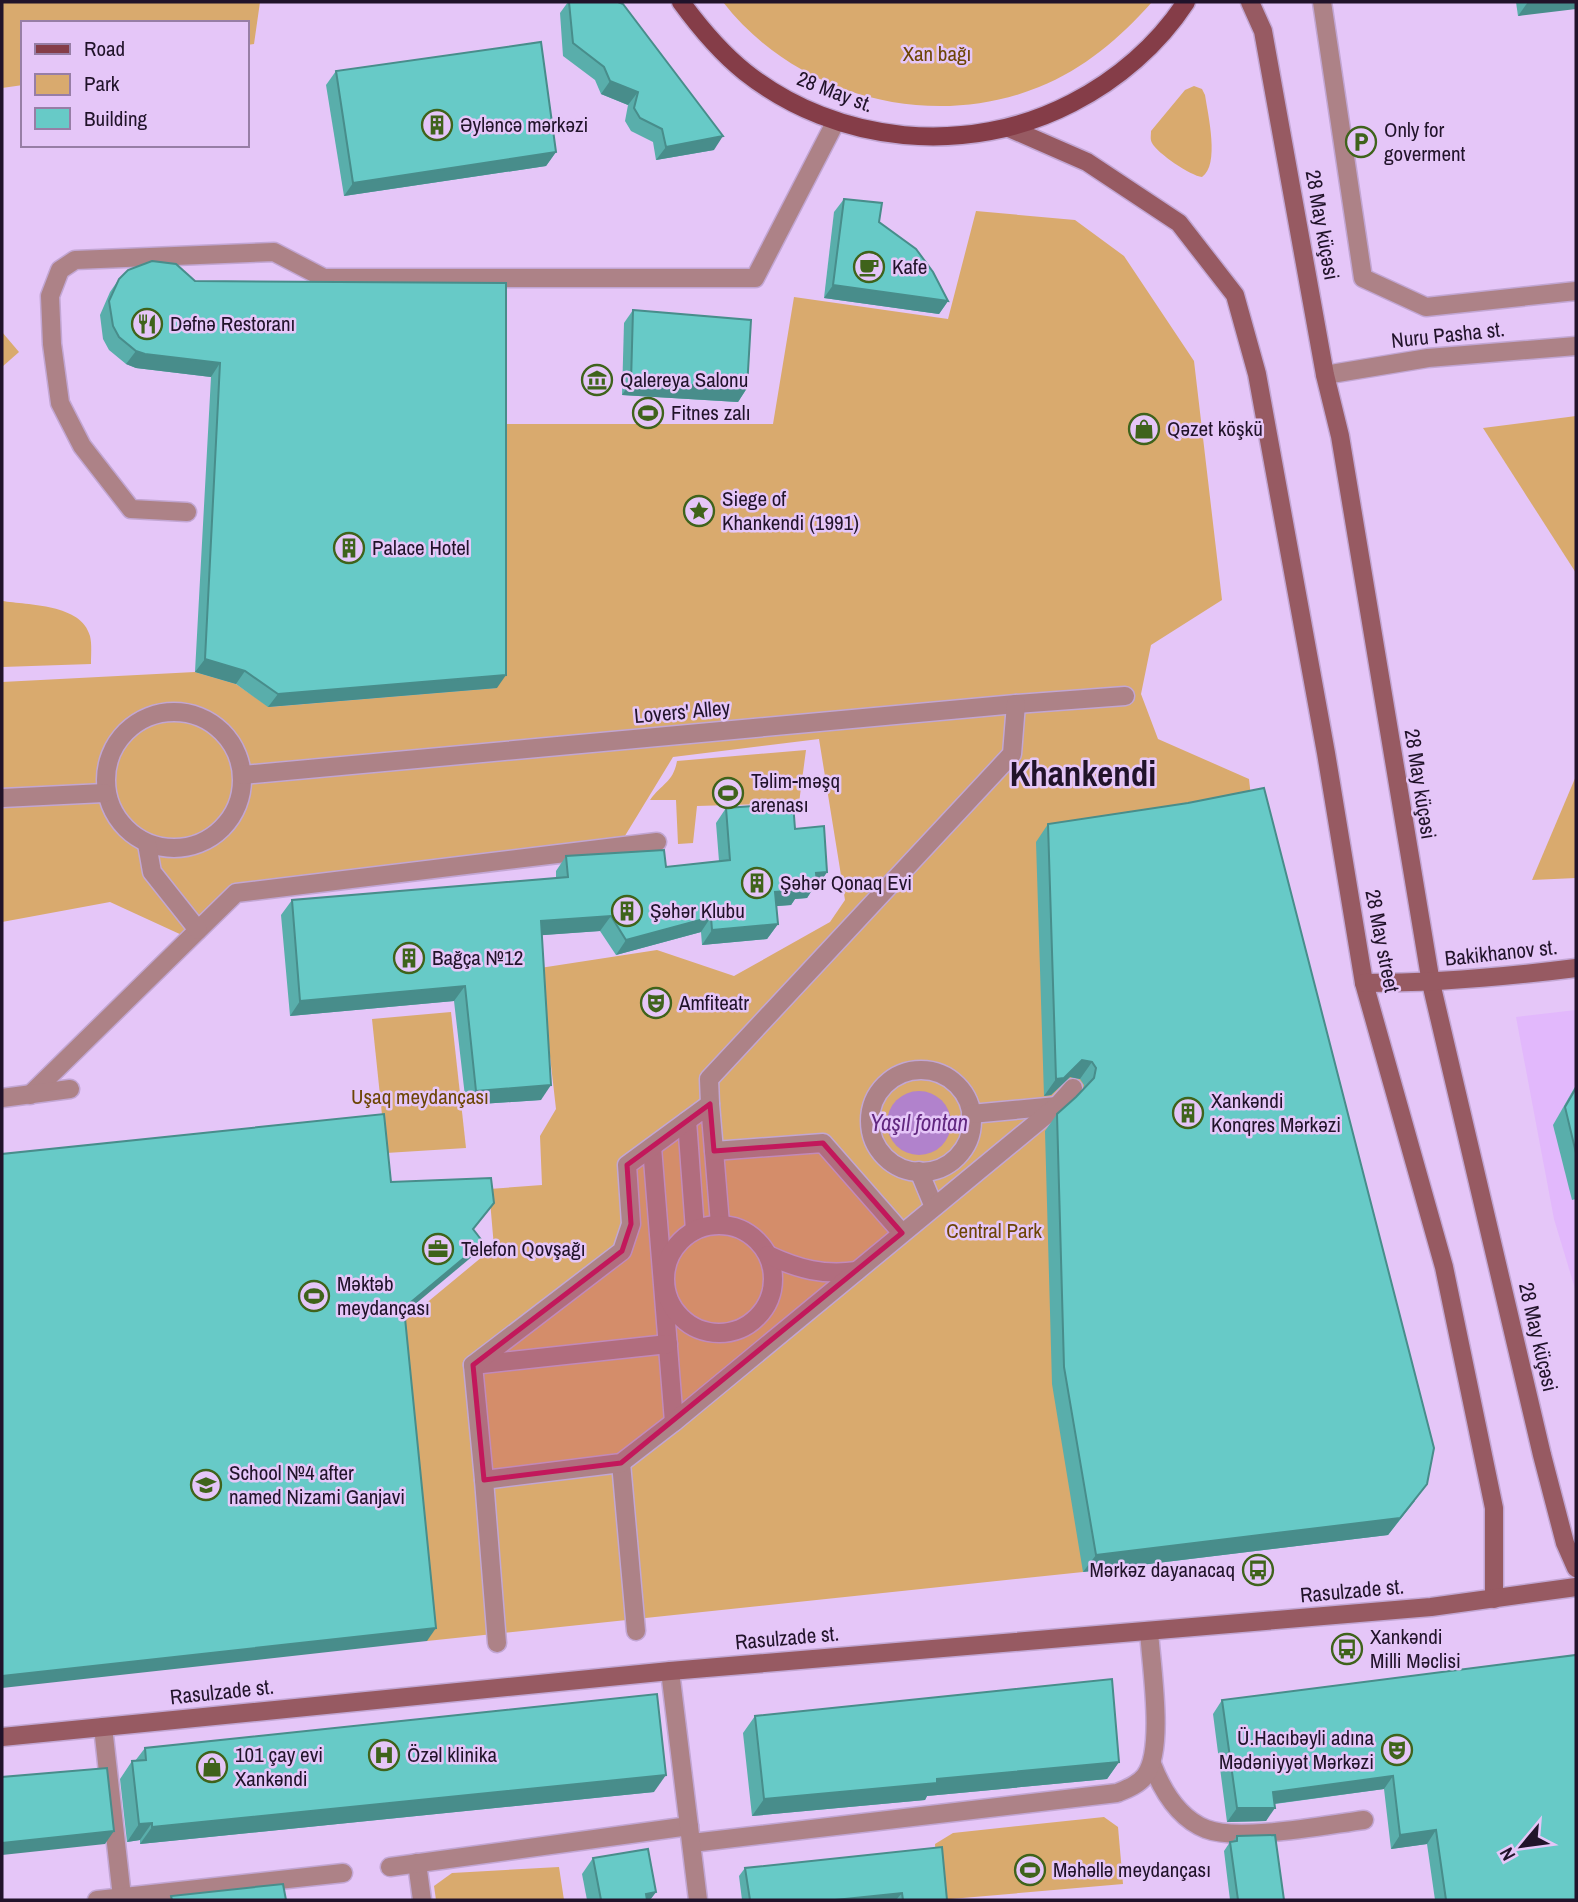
<svg xmlns="http://www.w3.org/2000/svg" width="1578" height="1902" viewBox="0 0 1578 1902" font-family="'Archivo Narrow',sans-serif">
  <rect width="100%" height="100%" fill="#e5c6f8"/>
  <path fill="#e2b8fc" d="M1576,1010V1292L1554,1219L1516,1017Z"/>
  <g fill="#d9aa6e">
    <path d="M2,2H260L254,44L247,45V23H23V85L2,88Z"/>
    <path d="M723,2H1152C1120,38 1084,69 1039,87C929,132 795,95 723,2Z"/>
    <path d="M1194,86L1202,89L1205,95C1208,115 1220,165 1202,177C1191,176 1157,153 1152,143C1150,139 1151,136 1151,131L1185,90Z"/>
    <path d="M976,211L1075,220L1124,256L1194,361L1222,600L1151,645L1141,694L1158,739L1249,779L1252,806L1083,1572L427,1641L395,1329L494,1247L489,1189L542,1185L540,1136L556,1109L540,968L657,950L734,976L830,922L845,900L819,739L673,757L620,844L233,892L184,936L110,902L2,922V682L195,672L236,684L269,707L496,688L497,424H773L794,297L948,319Z"/>
    <path d="M2,332L19,352L2,367Z"/>
    <path d="M1576,416V573L1483,428Z"/>
    <path d="M2,601C28,605 82,604 90,636C92,644 91,655 91,664L2,667Z"/>
    <path d="M806,750L799,803L697,806L693,843L678,844L676,800H650C662,783 673,783 677,761Z"/>
    <path d="M1576,776V878L1532,880Z"/>
    <path d="M451,1012L466,1148L386,1153L372,1019Z"/>
    <path d="M1104,1817L1118,1827L1123,1884L939,1900L935,1844L953,1833Z"/>
    <path d="M559,1867L564,1900H436L434,1886L452,1873Z"/>
  </g>
  <circle fill="#b182cc" cx="919" cy="1123" r="32"/>
  <g fill="none" stroke-linecap="round" stroke-linejoin="round">
    <g stroke="#c2a6d3" stroke-width="21">
      <g id="lane">
        <path d="M187,512L131,509L82,446L60,403L52,344L50,296L60,270L75,260L274,252L324,278H755L836,121"/>
        <path d="M30,1095L236,893L657,842"/>
        <path d="M103,1727L122,1897"/>
        <path d="M1152,1764C1162,1790 1178,1818 1206,1829C1239,1842 1325,1825 1364,1820"/>
        <path d="M692,1843L1117,1793C1127,1789 1138,1785 1145,1776C1165,1750 1151,1665 1149,1631"/>
        <path d="M417,1863L422,1900"/>
        <path d="M390,1867L689,1826"/>
        <path d="M97,1900L343,1873"/>
      </g>
    </g>
    <g stroke="#c2a6d3" stroke-width="21">
      <g id="street">
        <path d="M1322,2L1363,278L1426,307L1576,291"/>
        <path d="M1325,375L1428,358L1576,346"/>
        <circle cx="174" cy="780" r="68"/>
        <path d="M243,775L1016,704L1125,696"/>
        <path d="M2,798L104,793"/>
        <path d="M147,844L152,872L198,930"/>
        <circle cx="921" cy="1121" r="51"/>
        <path d="M2,1098L70,1089"/>
        <path d="M710,1104L709,1079L1012,754L1016,704"/>
        <path d="M971,1114L1057,1106"/>
        <path d="M687,1121L695,1230"/>
        <path d="M652,1147L674,1422"/>
        <path d="M714,1151L720,1224"/>
        <path d="M919,1171L934,1207"/>
        <circle cx="719" cy="1279" r="54"/>
        <path d="M768,1255C798,1269 824,1276 857,1271"/>
        <path d="M473,1365L668,1344"/>
        <path d="M621,1463L636,1631"/>
        <path d="M484,1480L473,1365L622,1251L631,1224L627,1165L710,1104L714,1151L823,1143L902,1233"/>
        <path d="M497,1643L484,1480L621,1463L674,1422L1057,1106L1073,1088"/>
        <path d="M670,1671L698,1900"/>
      </g>
    </g>
    <g stroke="#c2a6d3" stroke-width="21">
      <g id="secondary">
        <path d="M1250,2L1263,31L1325,375L1340,436L1431,983L1542,1455L1565,1543L1576,1568"/>
        <path d="M1009,128L1087,162L1179,223L1235,295L1257,374L1326,753L1364,983L1444,1267L1494,1508V1599"/>
        <path d="M1364,983C1436,983 1505,977 1576,968"/>
        <path d="M2,1737L670,1671L1431,1607L1576,1587"/>
      </g>
    </g>
    <g stroke="#c2a6d3" stroke-width="21">
      <path id="primary" d="M681,2C700,28 720,52 745,72C837,145 968,157 1072,103C1117,80 1158,45 1186,2"/>
    </g>
    <use href="#lane" stroke="#ad8287" stroke-width="18"/>
    <use href="#street" stroke="#ad8287" stroke-width="18"/>
    <use href="#secondary" stroke="#975a62" stroke-width="18"/>
    <use href="#primary" stroke="#853d48" stroke-width="18"/>
  </g>
  <g fill="#59aeab">
    <path d="M568,2H569L714,150L656,160L653,142L631,131L625,121L628,105L601,94L595,80L563,56L560,13Z"/>
    <path d="M1516,2H1576L1518,16Z"/>
    <path d="M336,71L556,152L546,166L344,196L326,85Z"/>
    <path d="M844,199L879,222L948,301L939,314L824,298L834,212Z"/>
    <path d="M152,261L497,688L268,707L236,684L195,672L211,377L136,368L126,364L109,350L103,339L100,315L110,292L119,279Z"/>
    <path d="M633,310L747,388L738,402L622,395L624,323Z"/>
    <path d="M726,808L795,829L827,872L817,887H814L807,898L795,899L791,905L776,906L778,924L767,939L702,945L701,932L616,955L600,931L542,935L541,1100L466,1105L454,1001L290,1016L281,915L292,900L556,878V871L566,856L666,867L719,861L716,823Z"/>
    <path d="M1048,824L1415,1501L1388,1535L1083,1572L1052,1384L1045,1131L1057,1114L1076,1097L1083,1090L1084,1085L1080,1079L1070,1077L1051,1095L1044,1096L1036,842Z"/>
    <path d="M1576,1085V1199L1572,1200L1553,1125Z"/>
    <path d="M1576,1655V1900H1435L1427,1844L1391,1849L1384,1789L1275,1804L1266,1821L1227,1822L1213,1714L1222,1700Z"/>
    <path d="M755,1716L1119,1762L1107,1779L927,1796L925,1800L752,1816L743,1733Z"/>
    <path d="M145,1748L654,1792L140,1844V1840L127,1842L120,1779L132,1761H135Z"/>
    <path d="M1237,1836L1284,1900H1230L1224,1851L1230,1842L1233,1841Z"/>
    <path d="M593,1858L656,1892L650,1900H587L582,1874Z"/>
    <path d="M745,1868L947,1900H742L739,1876Z"/>
  </g>
  <g fill="#488d8b">
    <path d="M1528,2H1576V9L1518,16Z"/>
    <path d="M610,81L638,92L628,105L601,94Z"/>
    <path d="M723,136L714,150L656,160L666,147Z"/>
    <path d="M556,152L546,166L344,196L353,183Z"/>
    <path d="M833,285L948,301L939,314L824,298Z"/>
    <path d="M136,351L220,363L211,377L136,368L126,364Z"/>
    <path d="M631,382L747,388L738,402L622,395Z"/>
    <path d="M205,659L245,671L236,684L195,672Z"/>
    <path d="M506,675L497,688L268,707L278,694Z"/>
    <path d="M827,872L817,887H814L807,898L795,899L791,905L765,907L775,892L803,884L816,873Z"/>
    <path d="M611,916L600,931L531,936L541,921Z"/>
    <path d="M711,917L701,932L616,955L626,940Z"/>
    <path d="M778,924L767,939L702,945L712,930Z"/>
    <path d="M465,986L454,1001L290,1016L300,1001Z"/>
    <path d="M1082,1060L1092,1062L1080,1079L1070,1077L1051,1095L1044,1096L1056,1079Z"/>
    <path d="M551,1085L541,1100L466,1105L476,1091Z"/>
    <path d="M483,1242L474,1255L395,1321L404,1308Z"/>
    <path d="M1427,1484L1388,1535L1083,1572L1096,1555Z"/>
    <path d="M436,1628L427,1641L2,1688V1676Z"/>
    <path d="M1119,1762L1107,1779L927,1796L925,1800L752,1816L764,1799L937,1779Z"/>
    <path d="M666,1775L654,1792L140,1844L152,1827Z"/>
    <path d="M1393,1776L1384,1789L1264,1805L1273,1792Z"/>
    <path d="M1237,1808H1275L1266,1821L1227,1822Z"/>
    <path d="M152,1823L140,1840L127,1842L139,1824Z"/>
    <path d="M1436,1830L1427,1844L1391,1849L1400,1835Z"/>
    <path d="M114,1831L105,1844L2,1855V1843Z"/>
    <path d="M656,1892L650,1900H642L646,1894Z"/>
    <path d="M902,1893L896,1900H835Z"/>
  </g>
  <g fill="#67cac7" stroke="#488d8b" stroke-width="2">
    <path d="M569,2H618L623,4L723,136L666,147L662,129L640,118L634,108L638,92L610,81L604,67L573,43Z"/>
    <path d="M541,42L556,152L353,183L336,71Z"/>
    <path d="M844,199L882,203L879,222L916,249L933,272L948,301L833,285Z"/>
    <path d="M152,261L176,264L195,281L506,283V675L278,694L245,671L205,659L220,363L145,354L136,351L119,337L113,326L109,301L119,279L128,270Z"/>
    <path d="M633,310L751,320L747,388L631,382Z"/>
    <path d="M1264,788L1434,1448L1427,1484L1400,1518L1096,1555L1064,1367L1057,1114L1076,1097L1094,1078L1096,1068L1092,1062L1082,1060L1064,1078L1056,1079L1048,824L1188,803Z"/>
    <path d="M793,803L795,829L824,826L827,872L816,873L817,883L803,884L802,890L775,892L778,924L712,930L711,917L626,940L611,916L541,921L551,1085L476,1091L465,986L300,1001L292,900L568,877L566,856L664,850L666,867L730,860L726,808Z"/>
    <path d="M1576,1088V1153L1565,1107Z"/>
    <path d="M384,1114L391,1182L491,1178L494,1203L473,1229L483,1242L404,1308L436,1628L2,1676V1154Z"/>
    <path d="M1576,1655V1900H1446L1436,1830L1400,1835L1393,1776L1273,1792L1275,1808H1237L1222,1700Z"/>
    <path d="M1112,1679L1119,1762L937,1779V1783L764,1799L755,1716Z"/>
    <path d="M657,1694L666,1775L152,1827V1823L139,1824L132,1761L146,1760L145,1748Z"/>
    <path d="M107,1768L114,1831L2,1843V1777Z"/>
    <path d="M1275,1835L1284,1900H1238L1230,1842L1237,1841V1836Z"/>
    <path d="M942,1847L947,1900H903L902,1893L835,1900H750L745,1868Z"/>
    <path d="M648,1849L656,1892L646,1894L647,1900H601L593,1858Z"/>
    <path d="M283,1884L286,1900H172L171,1896Z"/>
  </g>
  <path fill="#c2185b" fill-opacity="0.2" stroke="#c2185b" stroke-width="5" stroke-linejoin="round" d="M710,1104L714,1151L823,1143L902,1233L621,1463L484,1480L473,1365L622,1251L631,1224L627,1165Z"/>
  <defs>
    <g id="building-ring" transform="scale(1.575)"><circle r="9.5" fill="#e5c6f8" stroke="#3f631b" stroke-width="1.5"/><path d="M-4-6H4V6H1V3H-1V6H-4ZM-2.5-4.3h1.7v1.8h-1.7ZM.8-4.3h1.7v1.8H.8ZM-2.5-1h1.7V.8h-1.7ZM.8-1h1.7V.8H.8Z" fill="#3f631b"/></g>
    <g id="parking-ring" transform="scale(1.575)"><circle r="9.5" fill="#e5c6f8" stroke="#3f631b" stroke-width="1.5"/><path d="M-3.5-5.5H1a3.5 3.5 0 0 1 0 7H-1V5.5H-3.5ZM-1-3.4V-.6H.8a1.4 1.4 0 0 0 0-2.8Z" fill="#3f631b"/></g>
    <g id="cafe-ring" transform="scale(1.575)"><circle r="9.5" fill="#e5c6f8" stroke="#3f631b" stroke-width="1.5"/><path d="M-5.5-4.5H6V0H3Q3 3.5 0 3.5H-2.5Q-5.5 3.5-5.5 0ZM3-3.2v2h1.7v-2ZM-6 4.5H4V6H-6Z" fill="#3f631b"/></g>
    <g id="restaurant-ring" transform="scale(1.575)"><circle r="9.5" fill="#e5c6f8" stroke="#3f631b" stroke-width="1.5"/><path d="M-5-6h1v4h1v-4h1v4h1v-4h1v5L-1.5 .5V6h-2V.5L-5-1ZM5-6V6H3V1.5H1.5Q1.5-4 5-6Z" fill="#3f631b"/></g>
    <g id="museum-ring" transform="scale(1.575)"><circle r="9.5" fill="#e5c6f8" stroke="#3f631b" stroke-width="1.5"/><path d="M0-6L6-3V-2H-6V-3ZM-5-1h2V3h-2ZM-1-1h2V3h-2ZM3-1h2V3H3ZM-6 4H6V6H-6Z" fill="#3f631b"/></g>
    <g id="stadium-ring" transform="scale(1.575)"><circle r="9.5" fill="#e5c6f8" stroke="#3f631b" stroke-width="1.5"/><path d="M0-5a6.5 5 0 1 0 0 10a6.5 5 0 1 0 0-10ZM-3.5-1.8h7v3.6h-7Z" fill="#3f631b"/></g>
    <g id="shop-ring" transform="scale(1.575)"><circle r="9.5" fill="#e5c6f8" stroke="#3f631b" stroke-width="1.5"/><path d="M-5-2.5h2.3a2.7 3.5 0 0 1 5.4 0H5L5.5 6h-11ZM-1.5-2.5h3a1.5 2.3 0 0 0-3 0Z" fill="#3f631b"/></g>
    <g id="sight-ring" transform="scale(1.575)"><circle r="9.5" fill="#e5c6f8" stroke="#3f631b" stroke-width="1.5"/><path d="M0-6L1.8-2.2L6-1.7L2.9 1.2L3.7 5.4L0 3.3L-3.7 5.4L-2.9 1.2L-6-1.7L-1.8-2.2Z" fill="#3f631b"/></g>
    <g id="theatre-ring" transform="scale(1.575)"><circle r="9.5" fill="#e5c6f8" stroke="#3f631b" stroke-width="1.5"/><path d="M-5-5.5Q0-4 5-5.5V0Q5 5 0 6Q-5 5-5 0ZM-3.3-2.5H-1v1.5H-3.3ZM1-2.5H3.3v1.5H1ZM-2.8 1Q0 5.5 2.8 1Z" fill="#3f631b"/></g>
    <g id="office-ring" transform="scale(1.575)"><circle r="9.5" fill="#e5c6f8" stroke="#3f631b" stroke-width="1.5"/><path d="M-6-3h4V-5.5h4V-3h4V5H-6ZM-1-4.5V-3h2v-1.5ZM-6 0V1H6V0Z" fill="#3f631b"/></g>
    <g id="school-ring" transform="scale(1.575)"><circle r="9.5" fill="#e5c6f8" stroke="#3f631b" stroke-width="1.5"/><path d="M0-5L7-2L0 1L-7-2ZM-4 1L0 2.5L4 1V4Q0 6-4 4Z" fill="#3f631b"/></g>
    <g id="bus-ring" transform="scale(1.575)"><circle r="9.5" fill="#e5c6f8" stroke="#3f631b" stroke-width="1.5"/><path d="M-5-6H5V4H4V6H2V4H-2V6H-4V4H-5ZM-3.5-4V0h7V-4ZM-3.5 1.2v1.5H-2V1.2ZM2 1.2v1.5H3.5V1.2Z" fill="#3f631b"/></g>
    <g id="hospital-ring" transform="scale(1.575)"><circle r="9.5" fill="#e5c6f8" stroke="#3f631b" stroke-width="1.5"/><path d="M-5-5h3v3.5h4V-5h3V5h-3V1.5h-4V5h-3Z" fill="#3f631b"/></g>
  </defs>
  <g fill-rule="evenodd">
    <use href="#building-ring" x="437" y="125"/>
    <use href="#parking-ring" x="1361" y="142"/>
    <use href="#cafe-ring" x="869" y="267"/>
    <use href="#restaurant-ring" x="147" y="324"/>
    <use href="#museum-ring" x="597" y="380"/>
    <use href="#stadium-ring" x="648" y="413"/>
    <use href="#shop-ring" x="1144" y="429"/>
    <use href="#sight-ring" x="699" y="511"/>
    <use href="#building-ring" x="349" y="548"/>
    <use href="#stadium-ring" x="728" y="793"/>
    <use href="#building-ring" x="757" y="883"/>
    <use href="#building-ring" x="627" y="911"/>
    <use href="#building-ring" x="409" y="958"/>
    <use href="#theatre-ring" x="656" y="1003"/>
    <use href="#building-ring" x="1188" y="1113"/>
    <use href="#office-ring" x="438" y="1249"/>
    <use href="#stadium-ring" x="314" y="1296"/>
    <use href="#school-ring" x="206" y="1485"/>
    <use href="#bus-ring" x="1258" y="1570"/>
    <use href="#bus-ring" x="1347" y="1649"/>
    <use href="#theatre-ring" x="1397" y="1750"/>
    <use href="#hospital-ring" x="384" y="1755"/>
    <use href="#shop-ring" x="212" y="1767"/>
    <use href="#stadium-ring" x="1030" y="1870"/>
  </g>
  <g text-anchor="middle" stroke-width="5" stroke-linejoin="round" paint-order="stroke">
    <g font-size="21" fill="#6c4505" stroke="#e5c6f8">
      <text x="937" y="61">Xan bağı</text>
      <text x="420" y="1104">Uşaq meydançası</text>
      <text x="994" y="1238">Central Park</text>
    </g>
    <g font-size="21" fill="#21132a" stroke="#e5c6f8">
      <text transform="translate(835 92) rotate(21)" y="7">28 May st.</text>
      <text transform="translate(1322 225) rotate(80)" y="7">28 May küçəsi</text>
      <text transform="translate(1448 335) rotate(-6)" y="7">Nuru Pasha st.</text>
      <text transform="translate(682 712) rotate(-5)" y="7">Lovers' Alley</text>
      <text transform="translate(1420 784) rotate(81)" y="7">28 May küçəsi</text>
      <text transform="translate(1382 941) rotate(79)" y="7">28 May street</text>
      <text transform="translate(1501 953) rotate(-6)" y="7">Bakikhanov st.</text>
      <text transform="translate(1538 1337) rotate(77)" y="7">28 May küçəsi</text>
      <text transform="translate(1352 1591) rotate(-5)" y="7">Rasulzade st.</text>
      <text transform="translate(787 1638) rotate(-5)" y="7">Rasulzade st.</text>
      <text transform="translate(222 1692) rotate(-6)" y="7">Rasulzade st.</text>
    </g>
    <g font-size="21" fill="#21132a" stroke="#e5c6f8" text-anchor="start">
      <text x="460" y="132">Əyləncə mərkəzi</text>
      <text x="1384" y="137">Only for<tspan x="1384" dy="24">goverment</tspan></text>
      <text x="892" y="274">Kafe</text>
      <text x="170" y="331">Dəfnə Restoranı</text>
      <text x="620" y="387">Qalereya Salonu</text>
      <text x="671" y="420">Fitnes zalı</text>
      <text x="1167" y="436">Qəzet köşkü</text>
      <text x="722" y="506">Siege of<tspan x="722" dy="24">Khankendi (1991)</tspan></text>
      <text x="372" y="555">Palace Hotel</text>
      <text x="751" y="788">Təlim-məşq<tspan x="751" dy="24">arenası</tspan></text>
      <text x="780" y="890">Şəhər Qonaq Evi</text>
      <text x="650" y="918">Şəhər Klubu</text>
      <text x="432" y="965">Bağça №12</text>
      <text x="679" y="1010">Amfiteatr</text>
      <text x="1211" y="1108">Xankəndi<tspan x="1211" dy="24">Konqres Mərkəzi</tspan></text>
      <text x="461" y="1256">Telefon Qovşağı</text>
      <text x="337" y="1291">Məktəb<tspan x="337" dy="24">meydançası</tspan></text>
      <text x="229" y="1480">School №4 after<tspan x="229" dy="24">named Nizami Ganjavi</tspan></text>
      <text x="1235" y="1577" text-anchor="end">Mərkəz dayanacaq</text>
      <text x="1370" y="1644">Xankəndi<tspan x="1370" dy="24">Milli Məclisi</tspan></text>
      <text x="1374" y="1745" text-anchor="end">Ü.Hacıbəyli adına<tspan x="1374" dy="24">Mədəniyyət Mərkəzi</tspan></text>
      <text x="235" y="1762">101 çay evi<tspan x="235" dy="24">Xankəndi</tspan></text>
      <text x="407" y="1762">Özəl klinika</text>
      <text x="1053" y="1877">Məhəllə meydançası</text>
    </g>
    <g font-size="23" font-style="italic" fill="#61277f" stroke="#e5c6f8">
      <text x="919" y="1131">Yaşıl fontan</text>
    </g>
    <g font-size="35" font-weight="bold" fill="#21132a" stroke="#e5c6f8">
      <text x="1083" y="786">Khankendi</text>
    </g>
  </g>
  <rect width="1578" height="1902" fill="none" stroke="#21132a" stroke-width="7"/>
  <rect x="21" y="21" width="228" height="126" fill="#e5c6f8" stroke="#977ea6" stroke-width="2"/>
  <rect x="35" y="44" width="35" height="10" fill="#853d48" stroke="#977ea6" stroke-width="2"/>
  <text x="84" y="56" font-size="21" fill="#21132a">Road</text>
  <rect x="35" y="74" width="35" height="21" fill="#d9aa6e" stroke="#977ea6" stroke-width="2"/>
  <text x="84" y="91" font-size="21" fill="#21132a">Park</text>
  <rect x="35" y="108" width="35" height="21" fill="#67cac7" stroke="#977ea6" stroke-width="2"/>
  <text x="84" y="126" font-size="21" fill="#21132a">Building</text>
  <g transform="translate(1522 1846) rotate(241)" stroke="#e5c6f8" stroke-width="5" paint-order="stroke">
  <path d="M0-5L12 26L0 18L-12 26Z" fill="#21132a"/>
  <text y="-10" font-size="19" font-weight="bold" text-anchor="middle" fill="#21132a">N</text>
  </g>
</svg>
